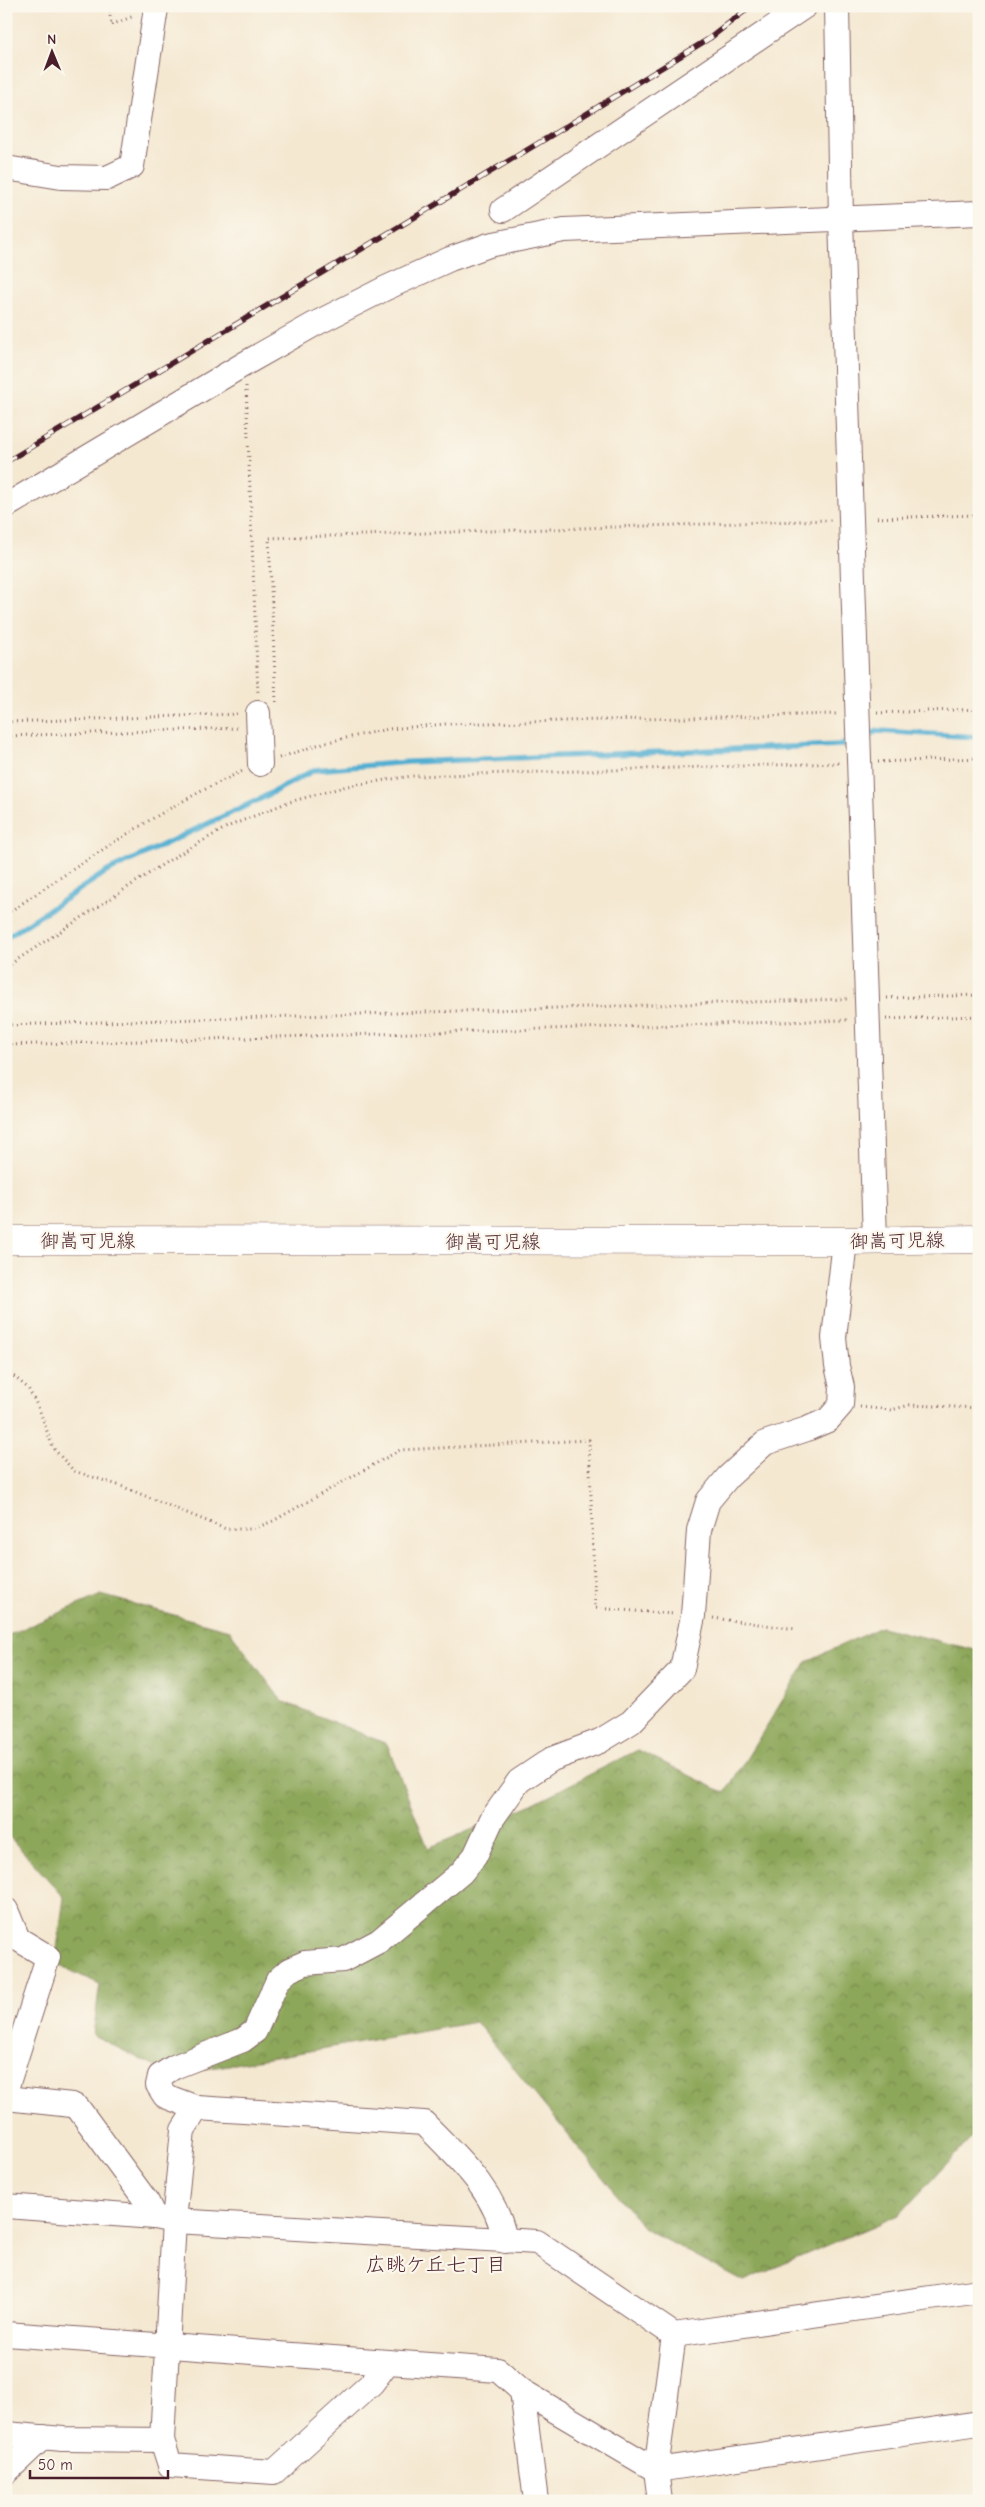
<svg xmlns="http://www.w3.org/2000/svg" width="985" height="2507" viewBox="0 0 985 2507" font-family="'Comic Neue','Klee One',sans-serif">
  <defs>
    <pattern id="forest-crowns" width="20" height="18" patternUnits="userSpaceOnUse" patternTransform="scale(1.25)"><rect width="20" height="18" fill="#8da75a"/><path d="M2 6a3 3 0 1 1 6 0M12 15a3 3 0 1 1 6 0" fill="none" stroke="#75874b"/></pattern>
  </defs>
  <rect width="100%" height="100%" fill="#fbf7ec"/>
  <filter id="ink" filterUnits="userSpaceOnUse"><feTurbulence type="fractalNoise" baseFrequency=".02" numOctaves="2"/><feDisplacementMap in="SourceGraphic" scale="10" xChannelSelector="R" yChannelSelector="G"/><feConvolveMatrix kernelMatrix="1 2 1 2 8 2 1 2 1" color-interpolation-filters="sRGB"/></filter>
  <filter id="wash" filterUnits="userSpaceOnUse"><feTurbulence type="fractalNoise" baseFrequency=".0096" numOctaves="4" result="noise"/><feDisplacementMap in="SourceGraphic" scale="20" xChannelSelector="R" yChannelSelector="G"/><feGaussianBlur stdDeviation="1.12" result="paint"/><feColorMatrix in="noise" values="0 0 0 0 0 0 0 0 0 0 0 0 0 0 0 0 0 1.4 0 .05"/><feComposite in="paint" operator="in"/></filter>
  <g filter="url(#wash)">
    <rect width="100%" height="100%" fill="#f4e8d1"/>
    <path fill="url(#forest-crowns)" stroke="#6c6342" d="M101,1595L229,1630L282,1701L387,1744L428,1848L528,1806L638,1750L725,1793L807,1661L881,1627L979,1651V2129L899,2215L743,2281L644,2228L476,2022L171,2075L93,2035L100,1984L55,1964L64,1897L6,1833V1636Z"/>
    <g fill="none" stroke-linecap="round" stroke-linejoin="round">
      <g stroke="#53afd1" stroke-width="5.5">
        <path d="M864,736L878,731L979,737"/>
        <path d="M6,938L106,872L262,798L314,770L409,762L841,745L854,740"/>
      </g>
    </g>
  </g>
  <g filter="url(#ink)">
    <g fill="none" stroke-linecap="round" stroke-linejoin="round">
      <g stroke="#866565" stroke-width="26">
        <g id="minor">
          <path d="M837,6L841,219L875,1239"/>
          <path d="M6,168L61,177L107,178L132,166L156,8L158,6"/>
          <path d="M503,210L805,6"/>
          <path d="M6,506L246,363L313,325L386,288L450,259L489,245L564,230L979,213"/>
          <path d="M258,713L260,764"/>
          <path d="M6,1910L18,1939L48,1957L6,2089"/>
          <path d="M6,2098L72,2105L78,2108L147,2202L154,2217"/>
          <path d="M197,2108L183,2130L174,2221L162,2440L170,2465L274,2472L372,2383L387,2363"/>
          <path d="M6,2206L154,2217L174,2221L537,2242L674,2335L979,2291"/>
          <path d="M505,2241C497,2192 457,2157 424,2123L197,2108L165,2096L158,2085L160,2076L174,2067L243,2040L255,2031L278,1980L289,1970L305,1963L343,1960L379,1941L461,1873L475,1856L492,1819L519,1781L552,1759L600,1741L631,1722L682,1669L693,1616L699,1530L708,1501L728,1477L765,1443L807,1429L828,1420L841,1405L842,1387L837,1366L834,1338L845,1241"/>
          <path d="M6,2334L498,2370L522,2391L656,2470L979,2423"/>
          <path d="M522,2391L536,2501"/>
          <path d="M6,2434L63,2439L162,2440"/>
          <path d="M6,2472L43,2437"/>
          <path d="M660,2501L656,2470L674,2335"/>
        </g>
      </g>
      <g stroke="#866565" stroke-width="29">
        <path id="major" d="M6,1240L845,1241L979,1239"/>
      </g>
      <g stroke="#866565" stroke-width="3" stroke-dasharray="1 4" stroke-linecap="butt">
        <path d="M109,6L111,25L134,16"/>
        <path d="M246,386L258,695"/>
        <path d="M872,518L979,515"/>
        <path d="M276,702L269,538L831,520"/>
        <path d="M877,713L979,709"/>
        <path d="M6,722L238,714"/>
        <path d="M6,736L238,728"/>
        <path d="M279,758L323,743L388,729L446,724L838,714"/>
        <path d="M878,762L979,758"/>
        <path d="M6,914C83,863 158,809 243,771"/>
        <path d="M6,967L171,859L227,827L286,803L347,786L412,776L840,763"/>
        <path d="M887,998L979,995"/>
        <path d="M886,1019L979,1016"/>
        <path d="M6,1025L848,999"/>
        <path d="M6,1045L848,1020"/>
        <path d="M6,1370L28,1388L39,1409L53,1448L74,1471L121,1486L226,1529H253L273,1521L400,1450L589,1440L595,1608L674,1614"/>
        <path d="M860,1407L891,1410L910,1405L979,1408"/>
        <path d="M713,1618L796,1629"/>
      </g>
      <use href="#minor" stroke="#fff" stroke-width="24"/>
      <use href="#major" stroke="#fff" stroke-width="28"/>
      <g stroke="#4a1f2b" stroke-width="5.5">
        <path id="rail" d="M6,462L547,138L710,38L751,6"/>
      </g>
      <use href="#rail" stroke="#fbf7ec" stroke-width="4" stroke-dasharray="11" stroke-linecap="butt"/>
    </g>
  </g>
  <g text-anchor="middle" stroke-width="4.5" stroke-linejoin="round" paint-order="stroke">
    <g font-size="19" fill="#4a1f2b" stroke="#fbf7ec">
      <text x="88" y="1247">御嵩可児線</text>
      <text transform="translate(897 1240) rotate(-1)" y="7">御嵩可児線</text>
      <text x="493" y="1248">御嵩可児線</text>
    </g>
    <g font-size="20" fill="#4a1f2b" stroke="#fbf7ec">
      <text x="436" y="2271">広眺ケ丘七丁目</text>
    </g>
  </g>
  <rect width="985" height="2507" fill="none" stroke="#fbf7ec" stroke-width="25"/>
  <g transform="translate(52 52) rotate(359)" stroke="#fbf7ec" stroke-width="4" paint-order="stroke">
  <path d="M0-4L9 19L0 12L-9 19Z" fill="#4a1f2b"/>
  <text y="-8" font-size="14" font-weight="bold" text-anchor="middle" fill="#4a1f2b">N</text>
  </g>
  <path d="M30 2470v8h138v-8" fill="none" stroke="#4a1f2b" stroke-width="2.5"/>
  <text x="38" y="2470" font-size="15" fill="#4a1f2b" stroke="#fbf7ec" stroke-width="4" paint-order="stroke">50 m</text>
</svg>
